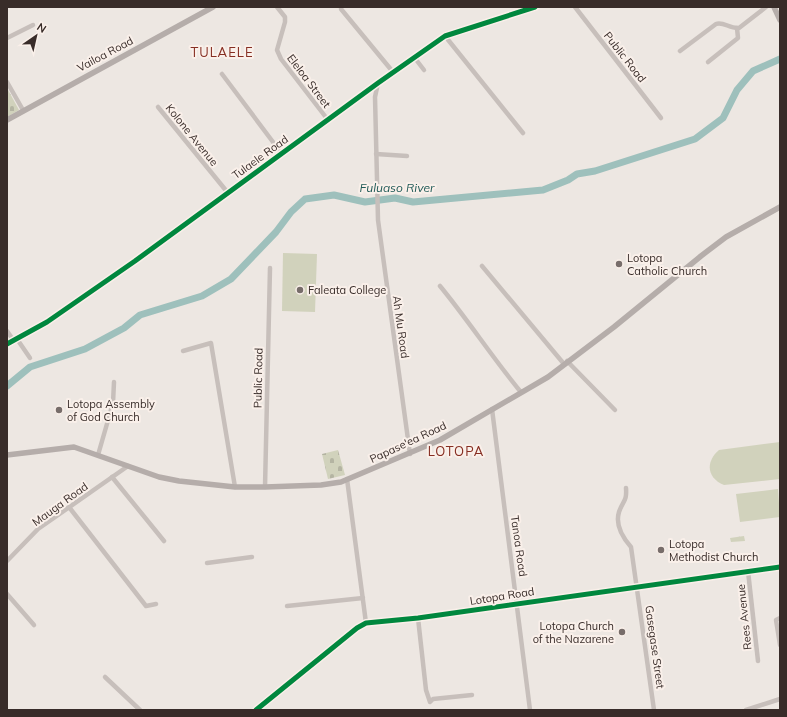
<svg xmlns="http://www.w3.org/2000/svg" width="787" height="717" viewBox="0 0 787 717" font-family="Mulish,sans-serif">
  <defs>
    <pattern id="grass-tufts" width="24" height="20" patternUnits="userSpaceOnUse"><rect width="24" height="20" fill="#d1d2bc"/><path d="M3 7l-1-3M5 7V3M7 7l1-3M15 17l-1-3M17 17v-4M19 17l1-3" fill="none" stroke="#b4b4a2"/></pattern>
    <pattern id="cemetery-stones" width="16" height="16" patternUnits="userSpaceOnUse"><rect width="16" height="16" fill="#d1d2bc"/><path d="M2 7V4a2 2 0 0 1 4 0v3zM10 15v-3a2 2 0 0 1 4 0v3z" fill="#b4b4a2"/></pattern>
  </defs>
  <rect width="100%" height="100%" fill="#ede7e2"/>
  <path fill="url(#grass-tufts)" d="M744,536L745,541L731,542L730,538Z"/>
  <g fill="url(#cemetery-stones)">
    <path d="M7,88L19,110L7,117Z"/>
    <path d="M338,450L345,475L328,479L322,454Z"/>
  </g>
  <g fill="#d1d2bc">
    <path d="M283,253L317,254L315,312L282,311Z"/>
    <path d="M780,442V479L724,485C707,478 705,462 719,450Z"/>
    <path d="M778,489L780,517L740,522L736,494Z"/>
  </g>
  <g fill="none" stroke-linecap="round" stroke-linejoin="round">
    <path stroke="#9ec0bc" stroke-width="7" d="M7,386L30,367L85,349L124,328L140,315L202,296L231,279L276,232L291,212L305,199L334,195L365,202L395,198L413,202L543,190L568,180L577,174L595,171L695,139L723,118L737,90L753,71L780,59"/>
    <g stroke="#c7bfbb" stroke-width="4.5">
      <path d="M277,7L285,17V22L277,50L281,59L328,120"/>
      <path d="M575,7L661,118"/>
      <path d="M341,9L393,72"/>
      <path d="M445,36L523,133"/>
      <path d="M7,38L33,25"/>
      <path d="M680,51L716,24C723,21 730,29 739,28L766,7"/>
      <path d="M414,57L424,70"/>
      <path d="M708,62L738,38L737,28"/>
      <path d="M222,74L282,154"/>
      <path d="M7,82L23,110"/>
      <path d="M378,83L375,97L378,220L410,454"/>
      <path d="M158,107L228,193"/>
      <path d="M376,154L407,156"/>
      <path d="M482,266L564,364"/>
      <path d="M440,286C468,320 492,357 520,391"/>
      <path d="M7,331L14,341"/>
      <path d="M17,339L30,358"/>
      <path d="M7,344L47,322L135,261L378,83L445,36L535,7"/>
      <path d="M183,351L211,343L235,487"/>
      <path d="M567,361L615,410"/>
      <path d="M492,409L530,710"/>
      <path d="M98,455L113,403L114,382"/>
      <path d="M112,477L164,541"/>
      <path d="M347,479L366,623"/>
      <path d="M265,487L270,268"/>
      <path d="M626,488C627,502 623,500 619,512C615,525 623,538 631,547L654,710"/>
      <path d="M69,507L146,606L156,604"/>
      <path d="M7,561L38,529L128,466"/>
      <path d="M207,563L252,557"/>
      <path d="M748,571L758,661"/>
      <path d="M7,594L34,625"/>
      <path d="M287,606L363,598"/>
      <path d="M418,618L426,690L430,702L433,699L472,695"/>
      <path d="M780,618L776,620L780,645"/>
      <path d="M105,677L140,710"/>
      <path d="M256,710L357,628L366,623L418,618L780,567"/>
      <path d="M746,710L780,699"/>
    </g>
    <g stroke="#b5adaa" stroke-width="5.5">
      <path d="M774,7L780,20"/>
      <path d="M7,120L213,7"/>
      <path d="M7,455L74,447L159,477L179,481L235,487H265L321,485L341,482L440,440L548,377L614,327L701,256L726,237L780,207"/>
    </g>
    <g stroke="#faf0ea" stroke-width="8">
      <g id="cycleway">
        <path d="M7,344L47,322L135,261L378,83L445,36L535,7"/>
        <path d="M256,710L357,628L366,623L418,618L780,567"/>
      </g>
    </g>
    <use href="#cycleway" stroke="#00873e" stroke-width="5"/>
  </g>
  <g fill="#776d6a" stroke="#faf0ea" stroke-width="1.5">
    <circle cx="619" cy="264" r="4"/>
    <circle cx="300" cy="290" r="4"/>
    <circle cx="59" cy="410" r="4"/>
    <circle cx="661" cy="550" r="4"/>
    <circle cx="622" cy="632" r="4"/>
  </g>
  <g text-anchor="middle" stroke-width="4" stroke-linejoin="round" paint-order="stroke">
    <g font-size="11" fill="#382c29" stroke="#faf0ea">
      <text transform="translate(105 54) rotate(-28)" y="4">Vailoa Road</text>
      <text transform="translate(625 57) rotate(52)" y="4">Public Road</text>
      <text transform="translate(309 81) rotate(53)" y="4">Eleloa Street</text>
      <text transform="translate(192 135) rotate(51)" y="4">Kolone Avenue</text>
      <text transform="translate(260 157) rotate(-36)" y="4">Tulaele Road</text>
      <text transform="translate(401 327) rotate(82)" y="4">Ah Mu Road</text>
      <text transform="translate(258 378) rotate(-89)" y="4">Public Road</text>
      <text transform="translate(408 442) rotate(-25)" y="4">Papase'ea Road</text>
      <text transform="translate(60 504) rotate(-36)" y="4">Mauga Road</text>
      <text transform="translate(519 546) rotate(82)" y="4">Tanoa Road</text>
      <text transform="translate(502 596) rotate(-9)" y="4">Lotopa Road</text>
      <text transform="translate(744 617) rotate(-96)" y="4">Rees Avenue</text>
      <text transform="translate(655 647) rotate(82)" y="4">Gasegase Street</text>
    </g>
    <g font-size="11" fill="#382c29" stroke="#faf0ea" text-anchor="start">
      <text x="627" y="262">Lotopa<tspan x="627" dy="13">Catholic Church</tspan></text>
      <text x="308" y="294">Faleata College</text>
      <text x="67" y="408">Lotopa Assembly<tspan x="67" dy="13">of God Church</tspan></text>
      <text x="669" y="548">Lotopa<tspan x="669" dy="13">Methodist Church</tspan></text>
      <text x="614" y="630" text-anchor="end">Lotopa Church<tspan x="614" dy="13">of the Nazarene</tspan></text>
    </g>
    <g font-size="12" font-style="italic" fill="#1e5956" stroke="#faf0ea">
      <text x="397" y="192">Fuluaso River</text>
    </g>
    <g font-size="13" letter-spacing="1" fill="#862e22" stroke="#faf0ea">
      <text x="222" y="57">TULAELE</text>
      <text x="456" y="456">LOTOPA</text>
    </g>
  </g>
  <rect width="787" height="717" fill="none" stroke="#382c29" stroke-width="16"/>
  <g transform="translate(36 36) rotate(34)" stroke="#faf0ea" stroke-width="3" paint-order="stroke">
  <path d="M0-3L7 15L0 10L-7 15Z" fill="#382c29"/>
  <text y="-6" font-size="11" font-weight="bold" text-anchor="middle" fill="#382c29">N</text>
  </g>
</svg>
